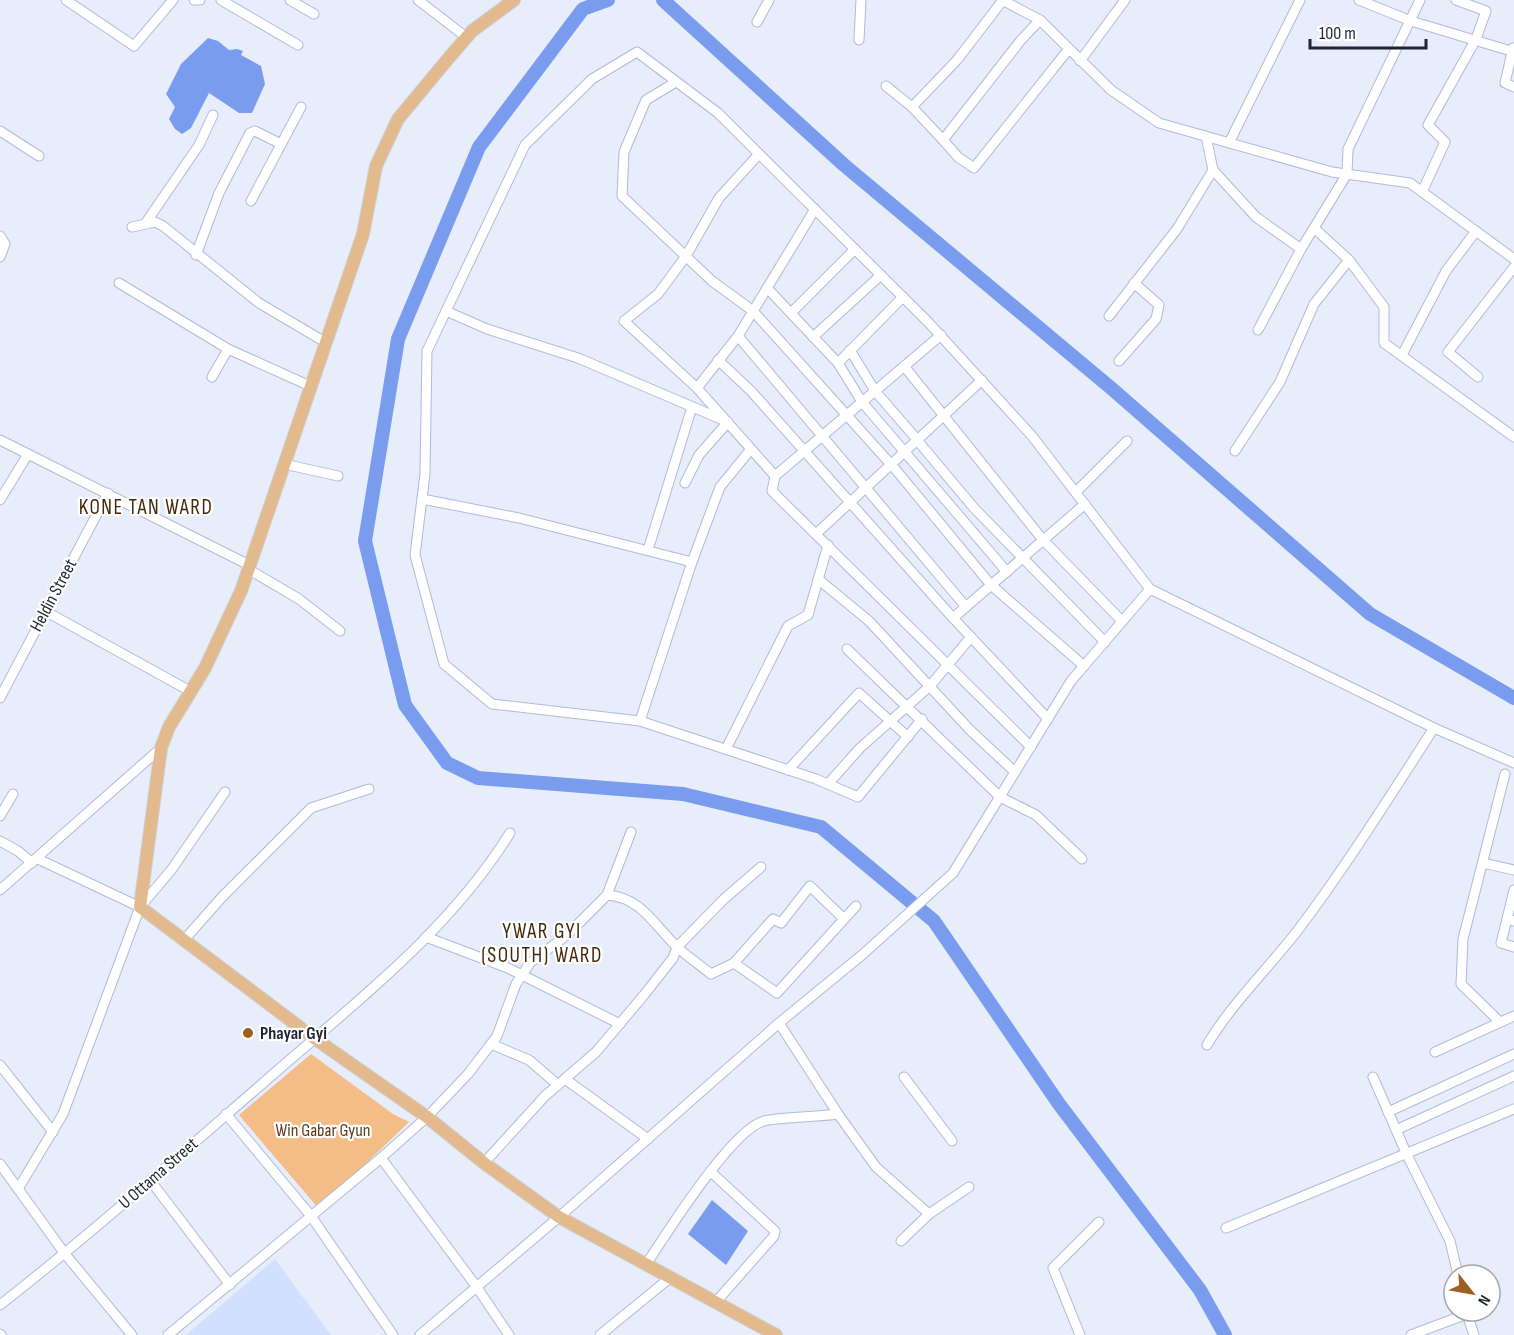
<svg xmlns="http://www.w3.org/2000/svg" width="1514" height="1335" viewBox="0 0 1514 1335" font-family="'Sofia Sans Condensed',sans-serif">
  <rect width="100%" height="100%" fill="#e7edfa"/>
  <path fill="#d2e0ff" d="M275,1259L331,1335H186Z"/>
  <path fill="#f4bc87" d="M311,1054L393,1114L409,1122L319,1209L239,1115Z"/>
  <g fill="#799cef">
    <path d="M208,38L218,41L229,50L237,49L243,51L241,55L261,66L265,84L252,113H239L209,93L191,128L182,134L175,129L169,119L175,107L166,94L181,64Z"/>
    <path d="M712,1200L748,1231L726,1265L688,1234Z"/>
  </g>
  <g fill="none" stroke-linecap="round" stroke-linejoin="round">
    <g stroke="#799cef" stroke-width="14">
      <path d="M608,0L583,9L479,147L398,339L365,541L405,705L447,763L478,778L683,794L821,827L934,921L1059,1104L1200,1290L1225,1335"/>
      <path d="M663,0L844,165L1111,388L1370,614L1514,698"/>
    </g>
    <g stroke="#adbbda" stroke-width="11">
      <g id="minor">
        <path d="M66,0L134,46L173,0"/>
        <path d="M194,0H200"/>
        <path d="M221,0L298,45"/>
        <path d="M290,0L314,14"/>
        <path d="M418,0L466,37"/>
        <path d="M1002,0L1040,20L1111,90L1159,123L1332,172L1410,183L1514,259"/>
        <path d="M1359,0L1411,21L1511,51"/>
        <path d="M1040,20L1021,40L943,140L958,157L974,168L1068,50"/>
        <path d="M757,22L769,0"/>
        <path d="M859,40L861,0"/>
        <path d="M1513,48L1505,83L1514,87"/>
        <path d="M1080,61L1125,0"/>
        <path d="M676,82L646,100L624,152L622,196L712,281L753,311L896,470L991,585L1084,666"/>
        <path d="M886,86L912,107L957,60L1003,0"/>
        <path d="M912,107L943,140"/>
        <path d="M0,131L39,156"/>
        <path d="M1229,143L1300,0"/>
        <path d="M759,154L719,198L686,256L658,294L624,321L697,388L775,476"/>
        <path d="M1213,170L1256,217L1301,249"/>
        <path d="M1422,192L1445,142L1428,125L1476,39L1486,11L1456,0"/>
        <path d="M251,201L301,107"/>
        <path d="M145,224L199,145L213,115"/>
        <path d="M132,227L155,222L163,226L259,303L325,342"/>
        <path d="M1314,228L1349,260L1384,307V343L1514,437"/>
        <path d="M0,236L5,244L0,257"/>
        <path d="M196,255L219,193L250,133L255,131L281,144"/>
        <path d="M119,283L228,349"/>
        <path d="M767,288L838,363L862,402L1007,572"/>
        <path d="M446,311L487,329L578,358L728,422L699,455L685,483"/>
        <path d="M791,313L855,249"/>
        <path d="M1109,316L1177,229L1213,170L1206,136"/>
        <path d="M1258,330L1301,249L1347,174L1348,149L1420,0"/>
        <path d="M941,335L775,476L772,491L1031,747"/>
        <path d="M738,336L966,607"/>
        <path d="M813,337L881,275"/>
        <path d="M850,350L875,391L914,436"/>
        <path d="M1402,355L1446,271L1476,231"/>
        <path d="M718,360L751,391L953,618L1048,719"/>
        <path d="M1119,361L1156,319L1159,305L1134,283"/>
        <path d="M838,363L903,297"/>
        <path d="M904,366L1043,540L1122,621"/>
        <path d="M212,377L228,349L310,386"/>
        <path d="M1478,377L1448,352L1514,267"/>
        <path d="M697,388L738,336L815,209"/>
        <path d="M0,440L249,565"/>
        <path d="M917,440L974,508L1105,642"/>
        <path d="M1235,451L1280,382L1314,304L1349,260"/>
        <path d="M284,464L338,476"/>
        <path d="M1076,492L1127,441"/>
        <path d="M422,499L519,518L692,562L720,487L751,449"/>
        <path d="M0,500L28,454"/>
        <path d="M817,533L982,380"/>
        <path d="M648,550L692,407"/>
        <path d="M248,569L299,599L340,631"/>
        <path d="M818,579L869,621L970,730L1015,772"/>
        <path d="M45,611L190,691"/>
        <path d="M953,618L1085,504"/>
        <path d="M847,649L1000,797L1036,815L1082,859"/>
        <path d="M0,698L108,493"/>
        <path d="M922,719L858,797L816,779L640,721L492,704L444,664L415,555L425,474L427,351L525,145L592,79L637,52L718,113L929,323L1032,436L1150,589L1434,728L1514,763"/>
        <path d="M640,721L692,562"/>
        <path d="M726,749L788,626L808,615L828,545"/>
        <path d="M788,770L859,693L908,737"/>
        <path d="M828,784L860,748L930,686L971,637"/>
        <path d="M0,816L13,794"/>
        <path d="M0,841L18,851L32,863"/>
        <path d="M38,859L140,907"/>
        <path d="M1483,863L1514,870"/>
        <path d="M0,890L161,748"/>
        <path d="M1514,890L1507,919L1514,921"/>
        <path d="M607,895C641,897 655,926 677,947C688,957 700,965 711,974L734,963L777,993L856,906"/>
        <path d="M1507,919L1501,943L1514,947"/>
        <path d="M426,937L508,968L620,1024"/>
        <path d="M184,940L223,896L311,808L369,789"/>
        <path d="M734,963L773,919L781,923L810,886L844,919"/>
        <path d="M1499,1021L1461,984L1463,939L1505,774"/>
        <path d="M779,1023L838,1114L876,1167L929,1214"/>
        <path d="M491,1044L529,1060L558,1085"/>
        <path d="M1207,1045C1232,1003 1268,969 1298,930C1347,865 1390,796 1434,728"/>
        <path d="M1435,1052L1514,1016"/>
        <path d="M0,1065L53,1132"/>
        <path d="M904,1077L952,1141"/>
        <path d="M1373,1077L1407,1155L1450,1241L1458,1275"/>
        <path d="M565,1079L648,1139"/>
        <path d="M1388,1112L1514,1054"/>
        <path d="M226,1114L311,1216L393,1335"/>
        <path d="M1396,1130L1514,1076"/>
        <path d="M381,1158L476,1286L509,1335"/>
        <path d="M484,1163L545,1096L596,1052L644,995L673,958L677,947L724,899L761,867"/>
        <path d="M0,1164L65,1254L132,1335"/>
        <path d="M711,1172L775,1231L774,1236L715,1303"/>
        <path d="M150,1180L230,1285"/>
        <path d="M18,1189L63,1114L140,907L172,869L225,792"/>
        <path d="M1226,1228L1514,1109"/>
        <path d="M901,1241L929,1214L969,1187"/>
        <path d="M647,1263C667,1233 732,1129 764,1121C783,1117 817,1117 838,1114"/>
        <path d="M0,1305C93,1232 181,1154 270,1077C356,1002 449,931 510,833"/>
        <path d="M0,1334L1,1335"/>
        <path d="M168,1335L381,1158L427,1117L468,1074L497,1036L516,984L530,963L568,934L607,895L631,832"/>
        <path d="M420,1335L559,1217L779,1023L862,955L953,873L1071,681L1150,589"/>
        <path d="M600,1335L671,1277"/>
        <path d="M1080,1335L1053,1268L1099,1222"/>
        <path d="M1411,1335L1467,1314L1474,1335"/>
      </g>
    </g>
    <g stroke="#cecfd1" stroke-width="14">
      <path id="major" d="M514,0L472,31L447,60L398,119L376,166L363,234L241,591L205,668L169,727L161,748L140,907L314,1038L427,1117L484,1163L559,1217L776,1335"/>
    </g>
    <use href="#minor" stroke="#fff" stroke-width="9"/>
    <use href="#major" stroke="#e3b98e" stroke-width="12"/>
  </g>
  <circle fill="#9b6120" stroke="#fff" stroke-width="2" cx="248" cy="1033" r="6"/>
  <g text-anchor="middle" stroke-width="4.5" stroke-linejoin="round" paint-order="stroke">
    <g font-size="18" fill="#1f2430" stroke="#fff">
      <text transform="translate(53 595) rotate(-62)" y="6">Heldin Street</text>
      <text transform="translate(158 1173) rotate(-41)" y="6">U Ottama Street</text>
    </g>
    <g font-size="18" font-weight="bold" fill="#1f2430" stroke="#fff" text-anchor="start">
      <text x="260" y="1039">Phayar Gyi</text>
    </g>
    <g font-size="18" fill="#5a3b1c" stroke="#fff">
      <text x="323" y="1136">Win Gabar Gyun</text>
    </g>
    <g font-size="21" letter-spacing="1.5" fill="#432708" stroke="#fff">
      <text x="146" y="514">KONE TAN WARD</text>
      <text x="542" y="938">YWAR GYI<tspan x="542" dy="24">(SOUTH) WARD</tspan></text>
    </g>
  </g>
  <g transform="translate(1472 1293) rotate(121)"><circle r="28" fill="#ffffff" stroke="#a5a7ac" stroke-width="1.5"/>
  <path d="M0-4.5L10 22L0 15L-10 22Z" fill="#9b6120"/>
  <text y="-9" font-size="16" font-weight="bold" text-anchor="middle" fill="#1f2430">N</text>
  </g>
  <path d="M1310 39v9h116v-9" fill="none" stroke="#1f2430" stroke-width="3"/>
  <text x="1319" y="39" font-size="18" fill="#1f2430" stroke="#ffffff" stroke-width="4.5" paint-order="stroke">100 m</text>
</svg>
